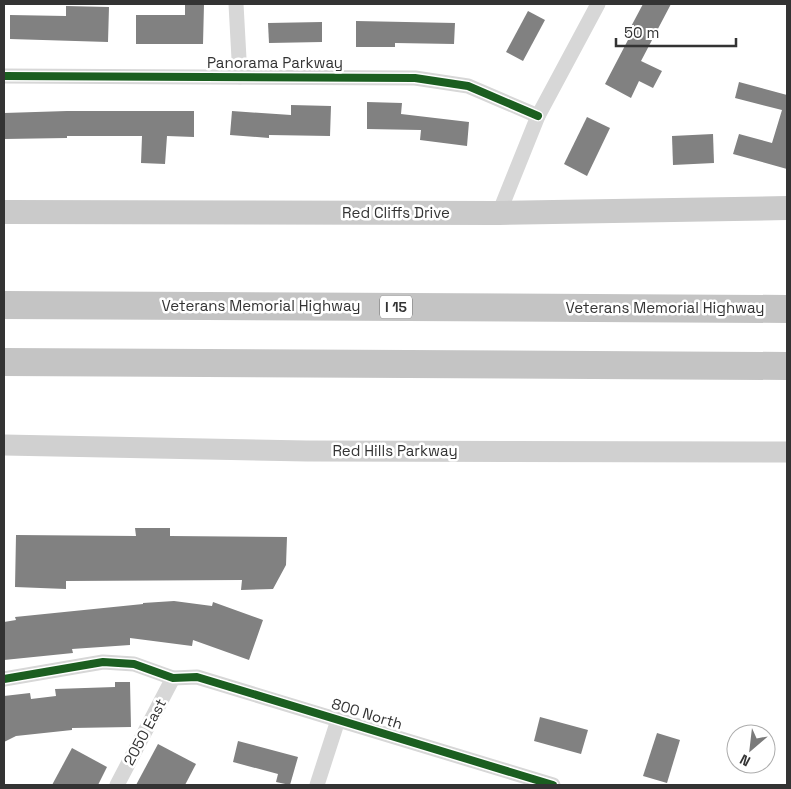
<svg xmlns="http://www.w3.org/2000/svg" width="791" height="789" viewBox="0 0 791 789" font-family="'Space Grotesk',sans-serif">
  <rect width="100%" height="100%" fill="#fff"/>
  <g fill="#818181">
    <path d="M185,4H204L203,44H136V15H185Z"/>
    <path d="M643,4H671L641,61L662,71L653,88L639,81L631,98L605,84L629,38L626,36Z"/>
    <path d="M66,6L109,7L108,42L10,39V15L66,16Z"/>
    <path d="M528,11L545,20L523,61L506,52Z"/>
    <path d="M356,21L455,23L454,44L395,43V47H356Z"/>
    <path d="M322,22V42L269,43L268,23Z"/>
    <path d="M739,82L787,95V169L733,154L739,134L772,143L782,110L735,98Z"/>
    <path d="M367,102L402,103L401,114L469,122L467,146L420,140L421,130L367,129Z"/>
    <path d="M291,105L331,106L330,136L269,135V138L230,135L232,111L291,115Z"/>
    <path d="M67,111H194V137L167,136L165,164L141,163L142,136H67V138L4,139V113Z"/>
    <path d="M587,117L610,128L587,176L564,164Z"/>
    <path d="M713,134L714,163L673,165L672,136Z"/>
    <path d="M135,528H170V536L287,537L286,565L273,589L241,590L242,580L66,581V589L15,587L16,535L136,536Z"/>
    <path d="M174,601L212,606L213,602L263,620L249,660L193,640L192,646L130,638V645L72,649L73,653L4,660V622L16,620L15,617L143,604V603Z"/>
    <path d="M115,682H130L131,727L72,728V730L16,736L4,742V696L30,693L31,699L56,696L55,689L115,687Z"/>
    <path d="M540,717L588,730L581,754L534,741Z"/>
    <path d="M657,733L680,740L667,783L643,776Z"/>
    <path d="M238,741L298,757L290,785L276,782L278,774L233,762Z"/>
    <path d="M158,744L196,764L185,785H136Z"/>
    <path d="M72,748L107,767L98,785H52Z"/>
  </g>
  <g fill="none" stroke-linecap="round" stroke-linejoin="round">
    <g stroke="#d7d7d7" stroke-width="15">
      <path d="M236,4L240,77"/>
      <path d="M4,76L415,78L468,86L538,116"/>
      <path d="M499,213L538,116L598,4"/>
      <path d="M4,679L103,662L134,664L173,678L197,677L553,785"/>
      <path d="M117,785L173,678"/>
      <path d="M317,785L338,720"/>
    </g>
    <path stroke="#d0d0d0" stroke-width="21" d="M4,445L307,451L787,452"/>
    <path stroke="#cacaca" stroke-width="24" d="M4,212L499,213L787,208"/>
    <g stroke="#c4c4c4" stroke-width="28">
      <path d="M4,305L787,309"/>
      <path d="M4,362L787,366"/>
    </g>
    <g stroke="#fff" stroke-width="11">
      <g id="cycleway">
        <path d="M4,76L415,78L468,86L538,116"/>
        <path d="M4,679L103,662L134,664L173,678L197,677L553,785"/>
      </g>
    </g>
    <use href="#cycleway" stroke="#1b5e20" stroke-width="8"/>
  </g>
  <g text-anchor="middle" stroke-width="5" stroke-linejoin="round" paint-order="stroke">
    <rect fill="#fff" stroke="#707070" stroke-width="1" x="380" y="295.5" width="32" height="23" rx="4"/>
    <g font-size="14" font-weight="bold" fill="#333">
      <text x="396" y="312">I 15</text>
    </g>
    <g font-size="15" fill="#333" stroke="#fff">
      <text x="275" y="68">Panorama Parkway</text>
      <text x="396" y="218">Red Cliffs Drive</text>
      <text x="261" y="311">Veterans Memorial Highway</text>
      <text x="665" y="313">Veterans Memorial Highway</text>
      <text x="395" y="456">Red Hills Parkway</text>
      <text transform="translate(367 714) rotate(17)" y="5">800 North</text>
      <text transform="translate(145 732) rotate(-62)" y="5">2050 East</text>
    </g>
  </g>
  <rect width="791" height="789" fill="none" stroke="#333333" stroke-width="10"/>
  <g transform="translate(751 749) rotate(208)"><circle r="24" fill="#ffffff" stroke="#adadad"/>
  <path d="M0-4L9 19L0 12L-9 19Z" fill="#7a7a7a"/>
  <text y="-8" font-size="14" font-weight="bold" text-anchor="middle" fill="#333333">N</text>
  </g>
  <path d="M616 38v8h120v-8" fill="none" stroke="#333333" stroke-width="2.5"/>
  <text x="624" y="38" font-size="15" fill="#333333" stroke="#ffffff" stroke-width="4" paint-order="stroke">50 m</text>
</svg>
